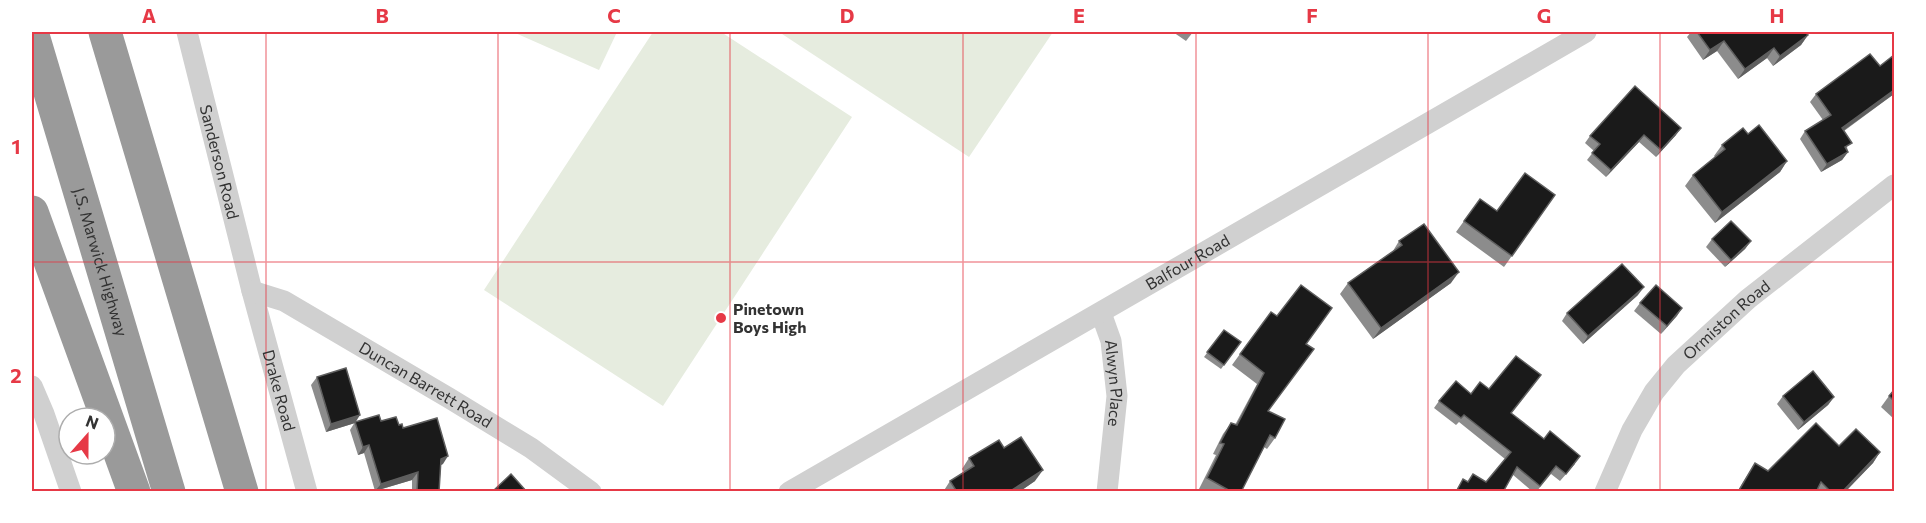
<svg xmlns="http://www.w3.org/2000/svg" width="1926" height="523" viewBox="0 0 1926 523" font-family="Commissioner,sans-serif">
  <rect width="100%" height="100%" fill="#fff"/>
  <g fill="#e6ecdf">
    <path d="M513,32H617L599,70Z"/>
    <path d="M653,32H721L852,117L663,406L484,290Z"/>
    <path d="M779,32H1053L969,157Z"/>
  </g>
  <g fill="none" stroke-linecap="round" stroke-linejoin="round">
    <g stroke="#d0d0d0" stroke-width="21">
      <path id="s1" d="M187,32L252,291L307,492"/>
      <path id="s2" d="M252,291L284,301L449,398L531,448L591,492"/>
      <path id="s3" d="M1101,313L1111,341L1117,396L1107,492"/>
      <path d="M32,386L44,414L71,492"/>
      <path id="s4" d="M789,492L1586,32"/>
      <path id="s5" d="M1605,492L1632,430L1654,392L1676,365L1748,299L1894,185"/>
    </g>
    <g stroke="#9a9a9a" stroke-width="33">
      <path id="s6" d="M32,32L169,492"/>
      <path d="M105,32L242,492"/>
      <path d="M32,212L134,492"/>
    </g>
  </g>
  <g fill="#8c8c8c">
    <path d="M1173,32H1193L1186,41Z"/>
    <path d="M1691,32L1807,33L1808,35L1801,45L1773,66L1767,58L1738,79L1717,51L1703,60L1687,37Z"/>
    <path d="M1894,55V94L1844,131L1848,152L1842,160L1821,172L1800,139L1805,131L1823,120L1810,102L1816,94L1880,66Z"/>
    <path d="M1635,86L1676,135L1656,157L1639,142L1606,177L1587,160L1594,151L1585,143L1590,136Z"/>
    <path d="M1748,134L1787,161L1780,172L1715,223L1685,186L1693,175L1715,157L1714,156L1722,145Z"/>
    <path d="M1555,195L1504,267L1456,232L1480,199L1497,211Z"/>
    <path d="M1712,239L1751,241L1745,249L1725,267L1706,247Z"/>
    <path d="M1399,241L1451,283L1373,339L1340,294L1348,283L1393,251Z"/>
    <path d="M1638,295L1583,344L1562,321L1567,313Z"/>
    <path d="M1640,303L1682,308L1661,334L1634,311Z"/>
    <path d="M1224,330L1241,342L1221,369L1204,357Z"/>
    <path d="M1306,344L1314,349L1268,411L1275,438L1267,449L1264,447L1241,492H1204L1199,489L1216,455L1213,454L1223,434L1231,423L1235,425L1257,384L1232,365L1240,354Z"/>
    <path d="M1541,375L1511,413L1575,464L1560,481L1551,474L1536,492H1533L1512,474L1503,492H1455L1463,479L1468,482L1473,474L1486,482L1505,459L1459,422L1456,425L1434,408L1439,401L1471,394Z"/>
    <path d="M317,377L355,423L326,432L311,385Z"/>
    <path d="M1894,390V419L1881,407L1889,396Z"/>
    <path d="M1783,396L1834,397L1828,405L1798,430L1777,404Z"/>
    <path d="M381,421L399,425L403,428L443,464L441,465L439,492H412V480L375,491L364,453L358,455L350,430L355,422Z"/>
    <path d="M1839,446L1880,452L1873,463L1845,492H1737L1755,463L1768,471Z"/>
    <path d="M1004,448L1035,481L1019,492H943L950,481L964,472L962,469L969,458Z"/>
  </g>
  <g fill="#5f5f5f">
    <path d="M1808,35L1801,45L1773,66L1780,56Z"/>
    <path d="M1724,41L1717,51L1703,60L1710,50Z"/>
    <path d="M1774,48L1767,58L1738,79L1745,69Z"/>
    <path d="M1894,90V94L1836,136L1842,128Z"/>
    <path d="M1681,128L1676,135L1656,157L1661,150Z"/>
    <path d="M1644,135L1639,142L1606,177L1611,170Z"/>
    <path d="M1848,152L1842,160L1821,172L1827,164Z"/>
    <path d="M1787,161L1780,172L1715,223L1722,212Z"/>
    <path d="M1751,241L1745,249L1725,267L1731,260Z"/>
    <path d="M1459,272L1451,283L1373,339L1381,328Z"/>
    <path d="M1644,287L1638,295L1583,344L1588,336Z"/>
    <path d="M1682,308L1677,316L1661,334L1667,326Z"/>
    <path d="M1834,397L1828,405L1798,430L1804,422Z"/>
    <path d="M360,415L355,423L326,432L331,424Z"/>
    <path d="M369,445L364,453L358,455L363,447Z"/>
    <path d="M1880,452L1873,463L1845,492H1842Z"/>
    <path d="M448,456L443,464L435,467L441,459Z"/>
    <path d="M1043,470L1035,481L1019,492H1009Z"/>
    <path d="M418,472L412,480L375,491L381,484Z"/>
  </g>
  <g fill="#1a1a1a" stroke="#5f5f5f" stroke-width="1.5">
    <path d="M1697,32H1805L1808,35L1780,56L1774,48L1745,69L1724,41L1710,50Z"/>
    <path d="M1870,54L1880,66L1894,55V90L1842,128L1852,143L1845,147L1848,152L1827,164L1805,131L1831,115L1816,94Z"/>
    <path d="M1635,86L1681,128L1661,150L1644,135L1611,170L1592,153L1600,144L1590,136Z"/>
    <path d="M1759,125L1787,161L1722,212L1693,175L1725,149L1722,145L1743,128L1748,134Z"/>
    <path d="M1525,173L1555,195L1512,256L1464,221L1480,199L1497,211Z"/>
    <path d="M1731,221L1751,241L1731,260L1712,239Z"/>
    <path d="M1424,224L1459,272L1381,328L1348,283L1402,245L1399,241Z"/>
    <path d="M1622,264L1644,287L1588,336L1567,313Z"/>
    <path d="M1301,285L1332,308L1306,344L1314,349L1268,411L1285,419L1275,438L1270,435L1241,492H1232L1207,478L1224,444L1220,443L1231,423L1237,425L1264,373L1240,354L1271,312L1277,316Z"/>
    <path d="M1656,285L1682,308L1667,326L1640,303Z"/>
    <path d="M1224,330L1241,342L1224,365L1207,352Z"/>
    <path d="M1516,356L1541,375L1511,413L1544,439L1550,431L1580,456L1566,474L1556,466L1540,486L1517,467L1503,492H1456L1463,479L1468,482L1473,474L1486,482L1511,452L1464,415L1461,418L1439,401L1456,381L1471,394L1480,382L1489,389Z"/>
    <path d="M346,368L360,415L331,424L317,377Z"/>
    <path d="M1813,371L1834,397L1804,422L1783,396Z"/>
    <path d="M1894,390V401L1889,396Z"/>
    <path d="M379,415L381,421L396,417L399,425L402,424L403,428L437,418L448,456L441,459L439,492H417L418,472L381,484L369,445L363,447L355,422Z"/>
    <path d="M1816,423L1839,446L1856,429L1880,452L1842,492H1831L1821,482L1816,492H1738L1755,463L1768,471Z"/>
    <path d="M1021,437L1043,470L1009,492H957L950,481L974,466L969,458L999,440L1004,448Z"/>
    <path d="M511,474L527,492H492Z"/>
  </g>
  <path fill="none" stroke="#e63946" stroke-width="1.5" stroke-opacity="0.55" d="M266,32V492M498,32V492M730,32V492M963,32V492M1196,32V492M1428,32V492M1660,32V492M32,262H1894"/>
  <circle fill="#e63946" stroke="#fff" stroke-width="2" cx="721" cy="318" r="6"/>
  <g text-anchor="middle" stroke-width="6" stroke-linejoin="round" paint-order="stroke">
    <g font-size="16" fill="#333" stroke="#fff">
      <text dy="6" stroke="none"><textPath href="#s1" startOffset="134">Sanderson Road</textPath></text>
      <text dy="6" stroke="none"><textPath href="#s6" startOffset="240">J.S. Marwick Highway</textPath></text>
      <text dy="6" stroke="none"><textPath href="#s4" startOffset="460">Balfour Road</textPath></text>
      <text dy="6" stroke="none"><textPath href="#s5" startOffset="214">Ormiston Road</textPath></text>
      <text dy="6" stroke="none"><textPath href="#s3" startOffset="72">Alwyn Place</textPath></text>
      <text dy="6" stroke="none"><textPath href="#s2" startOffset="198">Duncan Barrett Road</textPath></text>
      <text dy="6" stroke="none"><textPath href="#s1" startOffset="370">Drake Road</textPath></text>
    </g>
    <g font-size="16" font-weight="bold" fill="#333" stroke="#fff" text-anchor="start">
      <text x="733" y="315">Pinetown<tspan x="733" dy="18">Boys High</tspan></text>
    </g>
  </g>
  <rect width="1926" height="523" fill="none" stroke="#ffffff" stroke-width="66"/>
  <g transform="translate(87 436) rotate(21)"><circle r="28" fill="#ffffff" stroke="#adadad" stroke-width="1.5"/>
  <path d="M0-4.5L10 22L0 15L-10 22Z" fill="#e63946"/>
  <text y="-9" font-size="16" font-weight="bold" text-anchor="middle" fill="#333333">N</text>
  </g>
  <rect x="33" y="33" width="1860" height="457" fill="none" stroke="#e63946" stroke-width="2"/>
  <g font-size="20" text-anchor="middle" font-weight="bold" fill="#e63946">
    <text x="149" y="23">A</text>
    <text x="382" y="23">B</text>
    <text x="614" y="23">C</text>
    <text x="847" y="23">D</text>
    <text x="1079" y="23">E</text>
    <text x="1312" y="23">F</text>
    <text x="1544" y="23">G</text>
    <text x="1777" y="23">H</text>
    <text x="16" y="154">1</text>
    <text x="16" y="383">2</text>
  </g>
</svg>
